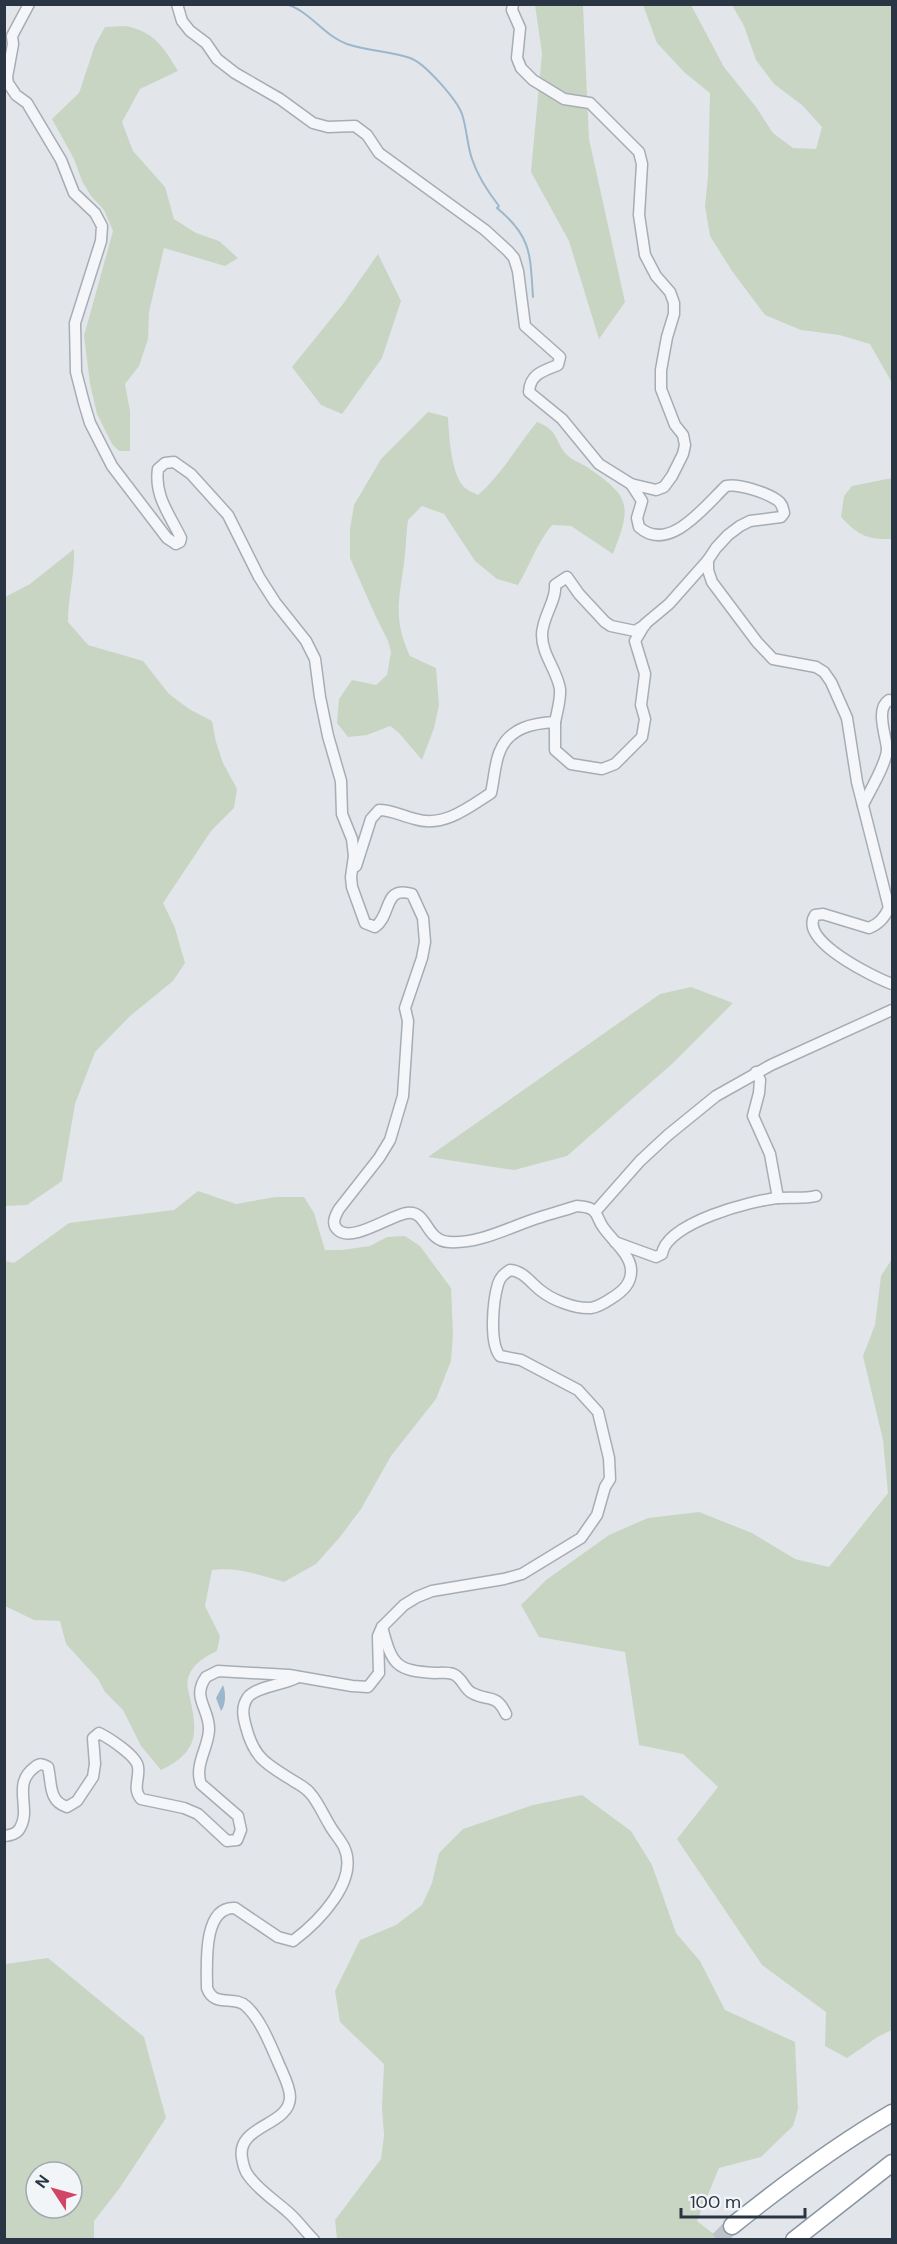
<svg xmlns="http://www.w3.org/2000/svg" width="897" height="2244" viewBox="0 0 897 2244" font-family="'DM Sans',sans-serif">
  <rect width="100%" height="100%" fill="#e2e6eb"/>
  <g fill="#c9d5c3" fill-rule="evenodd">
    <path d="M535,5H583L589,139L625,302L599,339L569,241L531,172L542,53Z"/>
    <path d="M643,5H691L724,67L756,107L773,133L793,148L816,149L822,127L802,105L774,84L756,60L744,26L732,5H892V383L870,344L839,335L801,330L765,315L732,271L710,236L705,206L708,176L710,93L685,73L657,43Z"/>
    <path d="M126,26C155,32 164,48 178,71L140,89L122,122L133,151L165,187L174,219L196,233L219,241L238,258L225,266L164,248L149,312L148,339L139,366L125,384L130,411V451H119L112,444L97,414L90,384L84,336L113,231L104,210L91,196L82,181L74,159L52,119L79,93L95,45L105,27Z"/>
    <path d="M378,254L401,301L382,358L342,414L321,405L292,367L343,304Z"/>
    <path d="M428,412L448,417C449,435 451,475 465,488C469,491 474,493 478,495C502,474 517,446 537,422C559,430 554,441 567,455C572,460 581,463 587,467C631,497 632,505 613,554L571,526L552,525C537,543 530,565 518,585L497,579L475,561L444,514L422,506L408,520C406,534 406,549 404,563C399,601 393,619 410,656L436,668L439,705L434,728L422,760L399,733L390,726L367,735L348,737L337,723L339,699L352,680L376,685L387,675L391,652L388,641L376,617L350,558V529L354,505L381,459Z"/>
    <path d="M892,478V539C867,540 858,535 841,517L844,496L852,486Z"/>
    <path d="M74,549C75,574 68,596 68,622L88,645L143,661L169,694L189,709L212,721L216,742L223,763L237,789L234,808L211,831L163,903L175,928L185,963L173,981L130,1016L95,1052L75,1104L62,1181L27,1205L5,1206V597L30,584Z"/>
    <path d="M691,987L733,1003L672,1064L567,1156L514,1170L428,1157L660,994Z"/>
    <path d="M198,1191L236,1204L275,1197H304L314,1213L325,1250H342L370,1246L387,1237L405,1236L420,1246L451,1288L453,1334L451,1361L436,1399L391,1456L361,1509L340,1537L316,1564L284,1582C260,1575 237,1567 212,1570L205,1606L220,1636L217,1651C206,1656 194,1663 189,1675C186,1683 188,1690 190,1698C198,1734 198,1752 161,1770L141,1746L123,1710L105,1692L98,1679L66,1644L60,1621L34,1620L5,1606V1261L14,1263L69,1223L174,1210Z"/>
    <path d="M892,1259V2030L879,2036L847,2058L825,2046L826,2012L762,1965L677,1839L718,1787L683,1754L639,1745L625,1652L539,1637L521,1605L546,1580L609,1535L648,1518L699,1512L752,1533L795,1559L829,1567L888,1493L883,1440L863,1356L875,1325L881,1276Z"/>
    <path d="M582,1795L631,1831L652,1865L676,1933L700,1961L725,2010L795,2042L798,2109L793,2126L761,2157L719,2168L697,2221L720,2239H337L335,2220L381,2159L384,2135L382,2107L384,2064L340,2022L335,1991L360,1940L396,1925L422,1905L432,1883L439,1853L463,1829L533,1805Z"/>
    <path d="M48,1958L144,2037L166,2118L119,2189L94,2221V2239H5V1964ZM36,2172H72V2208H36Z"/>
  </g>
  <path fill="#9cb7cb" d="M223,1685C226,1692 226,1705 221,1711L216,1698Z"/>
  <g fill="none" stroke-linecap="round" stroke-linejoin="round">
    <path stroke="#9cb7cb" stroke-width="2" d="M286,4C310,11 324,36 347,44C367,51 390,51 410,58C425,63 457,100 462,114C467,129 467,145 472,159C478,177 488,192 499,206L497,208C532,237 530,254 533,297"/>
    <path stroke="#bdc3c9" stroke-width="16" stroke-dasharray="16 8" stroke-linecap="butt" d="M718,2240L732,2226"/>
    <g stroke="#a7adb5" stroke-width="13">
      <g id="minor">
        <path d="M177,4L182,21L190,31L206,43L217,59L235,73L280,99L313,123L328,127L355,126L367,135L379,153L485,230L508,251L514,258L518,271L525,326L560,357L558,365C543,371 530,374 529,392L562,419L599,464L631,484L656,490L664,487L672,476L683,454L685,445L683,435L675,425L661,389V370L667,337L674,314V303L670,292L656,276L645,255L639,215L642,164L639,152L590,103L564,99L533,80L521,68L517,58L520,28L512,10L513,4"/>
        <path d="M631,484L642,501L637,518L639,527C669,554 705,506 726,486C738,483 767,493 777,500C782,503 783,508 784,513L781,517L750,521L740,526L728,535L716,548L708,560V570L712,582L757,642L773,659L816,667L824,672L831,682L847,718L857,782L889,908C884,918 879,924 869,928L823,914L815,915C798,941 874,977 892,984"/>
        <path d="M555,722C557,712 561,699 560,689C557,670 542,655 542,635C542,617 557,600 555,585L567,577L579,594L605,622L611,626L635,631L645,625"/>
        <path d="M863,805C869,792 887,763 887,749C886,735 875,709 889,700L892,701"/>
        <path d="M356,866L371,819L379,810C392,810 402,816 415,819C443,828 468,808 491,793C494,780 495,761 500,751C509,728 533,723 555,722V750L571,764L602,769L615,764L642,737L645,719L641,705L645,674L635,641L645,624L669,604L708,560"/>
        <path d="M756,1072L760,1080L759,1093L753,1116L770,1154L778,1198"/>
        <path d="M595,1212L640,1161L668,1135L716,1096L771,1065L892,1010"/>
        <path d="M615,1242L656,1257L662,1254C666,1223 752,1200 779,1198C792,1197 804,1199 816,1196"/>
        <path d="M382,1627C392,1664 395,1671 435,1673C441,1673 447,1672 453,1674C462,1677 464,1689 472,1693C489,1702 496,1693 506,1714"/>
        <path d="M298,1677C285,1685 257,1686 248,1697C241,1707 243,1716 246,1727C254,1758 266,1764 292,1780C298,1784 305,1787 310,1793C318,1802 323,1814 329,1824C333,1832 340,1839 344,1847C360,1881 317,1923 293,1941L278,1937L235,1908C202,1906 207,1967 207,1988C214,2008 234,1995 246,2006C261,2020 270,2044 278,2062C282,2072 290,2086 290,2097C290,2126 236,2125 242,2158C243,2164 244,2170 248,2175C258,2190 276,2201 289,2213C298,2221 305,2231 314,2240"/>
        <path d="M4,1836C11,1835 17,1834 20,1828C32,1808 11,1784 35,1767C40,1763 43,1764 48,1767C52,1783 48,1801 67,1807L77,1801L93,1777L95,1764L93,1738L99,1733C109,1738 137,1756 138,1767C140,1779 132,1788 141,1799L184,1808L198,1814L227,1841L237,1840L241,1830L238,1816L201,1784C194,1765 208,1749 209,1730C210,1709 191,1698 206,1677L218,1671L289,1675L352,1686L368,1687L379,1673L378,1636L382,1627L404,1605L417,1597L432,1591L504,1579L522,1574L581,1538L597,1515L605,1487L610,1479L609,1458L598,1412L578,1390L521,1360L500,1356C489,1343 493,1301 498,1284C500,1277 504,1274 510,1270C523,1271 530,1282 540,1290C552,1300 575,1309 591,1308C598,1307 606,1302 612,1298C623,1291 632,1283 631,1269C630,1254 611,1239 603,1227C599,1222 598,1215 594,1211C589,1206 583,1207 577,1206C565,1210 553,1213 541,1217C511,1226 481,1244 449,1242C425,1241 428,1210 407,1213C391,1215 352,1243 338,1230C331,1224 335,1216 339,1209L379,1158L390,1140L403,1096L408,1021L405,1008L422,958L425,942L423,918L412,894C383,885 392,915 375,927L365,923L352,887L351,877L354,856L352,839L342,814L341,781L328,736L320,697L315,659L306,641L275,602L259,577L228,515L191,474L174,462L165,463L158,469C154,496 170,515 181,538L180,542L176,544L167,538L112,466L90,423L84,403L76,372L75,323L101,241L102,226L95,213L74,193L61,160L27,103L16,95L8,83L7,77L13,44L12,36L29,4"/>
      </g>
    </g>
    <g stroke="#8995a2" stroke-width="19">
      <g id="highway">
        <path d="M732,2226C783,2185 835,2146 892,2113"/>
        <path d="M794,2240L892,2163"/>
      </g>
    </g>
    <use href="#minor" stroke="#f5f6f9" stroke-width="10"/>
    <use href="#highway" stroke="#fff" stroke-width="16"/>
  </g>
  <rect width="897" height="2244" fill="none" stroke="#293543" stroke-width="12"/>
  <g transform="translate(54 2190) rotate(306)"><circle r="28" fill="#f2f5f8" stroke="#a2a8b0" stroke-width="1.5"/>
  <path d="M0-4.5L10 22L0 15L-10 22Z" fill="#d24566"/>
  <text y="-9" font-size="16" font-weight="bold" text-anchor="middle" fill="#293543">N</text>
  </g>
  <path d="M681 2208v9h124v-9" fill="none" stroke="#293543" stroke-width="3"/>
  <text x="690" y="2208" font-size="18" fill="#293543" stroke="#f2f5f8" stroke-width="4.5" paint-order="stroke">100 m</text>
</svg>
